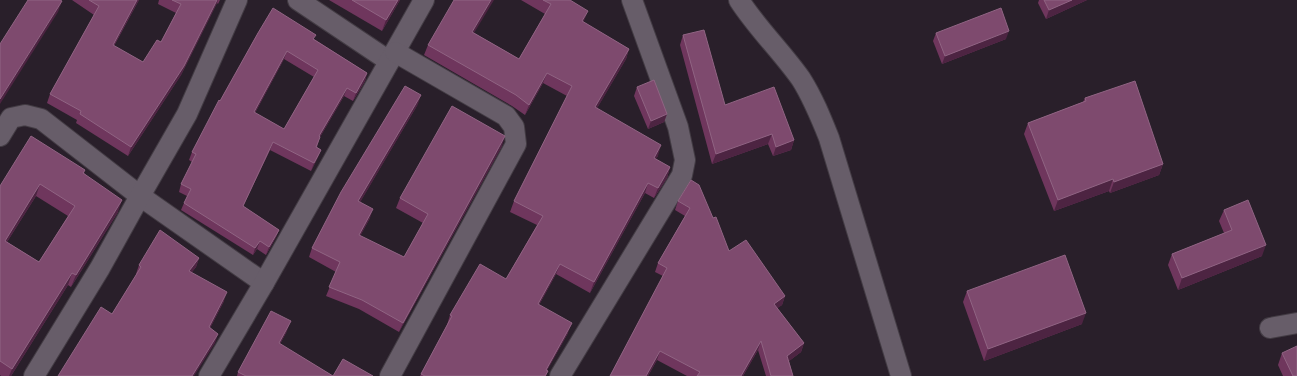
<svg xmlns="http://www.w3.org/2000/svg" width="1297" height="376" viewBox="0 0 1297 376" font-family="'Archivo Narrow',sans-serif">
  <rect width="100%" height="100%" fill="#291f2a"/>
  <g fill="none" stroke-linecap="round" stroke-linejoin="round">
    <g stroke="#433c44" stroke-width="22">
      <g id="minor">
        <path d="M298,0L389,61"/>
        <path d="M739,0C757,28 782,52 801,79C813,98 821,118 829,138L901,376"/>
        <path d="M0,136L11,118L25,115L41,119L140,196L264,283"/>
        <path d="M1270,328L1297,323"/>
        <path d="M34,376L100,268L140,196L187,114L237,0"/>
        <path d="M209,376L264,283L424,0"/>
        <path d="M390,376L516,144L514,127L506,116L395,52"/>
        <path d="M560,376L682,175L685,160L678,127L632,0"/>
      </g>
    </g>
    <use href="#minor" stroke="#675d69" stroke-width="20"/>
  </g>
  <g fill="#6f365d" fill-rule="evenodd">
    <path d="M72,0H139L114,46L143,62L161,42L176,13L158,4L159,0H220L218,4L217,3L181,75L128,156L76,123L77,120L47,103L50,94L94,15Z"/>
    <path d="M329,0H400L382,31Z"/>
    <path d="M521,0H570L583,22L629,49L626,59L597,108L658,156L655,159L670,167L667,178L654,198L645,193L590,293L556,274L539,305L568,333L547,370L548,371L546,376H420L447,325L450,315L506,279L537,225L510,212L514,201L567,96L543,83L525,115L512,106L424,55L428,45L474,33L519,59L545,14Z"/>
    <path d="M1039,0H1087L1046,19L1038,3Z"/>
    <path d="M258,33L314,39L367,73L365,81L353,101L344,96L320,137L317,147L321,150L318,157L311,171L270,150L243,206L279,230L276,237L266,255L257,249L253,255L181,210L187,196L179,192L181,184L192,162L189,160L192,152ZM284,59L314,77L284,129L255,113Z"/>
    <path d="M936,33L1006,39L942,64L933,41Z"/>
    <path d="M683,35L725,105L794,140L791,150L773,156L768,144L712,164L680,45Z"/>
    <path d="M637,87L667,114L664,122L648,129L634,96Z"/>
    <path d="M1085,98L1163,164L1159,175L1110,193L1109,191L1054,211L1024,134L1028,123L1083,102Z"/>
    <path d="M418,104L360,202L370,218L360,236L404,257L423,223L396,208L400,198L502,146L399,332L359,309L326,296L336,272L309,257L312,248Z"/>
    <path d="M85,170L84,173L118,212L71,287L68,285L11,376H1L0,375V186ZM36,196L68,216L39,262L7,242Z"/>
    <path d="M678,201L713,218L729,251L785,296L782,305L777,308L804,343L801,352L789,361L793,376H766L758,350L743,376H687L657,360L648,376H610L663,276L655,272L658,263L685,216L675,210Z"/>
    <path d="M1224,210L1262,256L1178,290L1168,265L1172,254L1224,233L1219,221Z"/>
    <path d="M199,258L196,267L191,273L224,301L210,328L215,343L112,314L136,275V274L139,265Z"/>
    <path d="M967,291L1082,324L984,361L963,302Z"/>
    <path d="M287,331L280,344L333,376H237L238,372Z"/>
    <path d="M1282,353L1297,376H1283L1278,365Z"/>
  </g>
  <g fill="#4d2442">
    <path d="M137,0H139L109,54L113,45Z"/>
    <path d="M217,0H218L217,3L181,75L128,156L131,147Z"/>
    <path d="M398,0H400L382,31L386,20Z"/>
    <path d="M491,0H494L468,43L472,32Z"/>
    <path d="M1072,0H1087L1046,19L1049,10Z"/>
    <path d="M62,1L58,12L0,104V99Z"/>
    <path d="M588,11L584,21L578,32L582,21Z"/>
    <path d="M1009,31L1006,39L942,64L945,56Z"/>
    <path d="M629,49L626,59L592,117L595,107Z"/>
    <path d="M287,51L284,59L251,120L254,112Z"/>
    <path d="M367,73L365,81L353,101L356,93Z"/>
    <path d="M547,73L543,83L525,115L529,105Z"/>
    <path d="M347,88L344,96L316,144L319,136Z"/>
    <path d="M421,95L418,104L355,211L358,201Z"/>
    <path d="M667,114L664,122L648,129L651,121Z"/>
    <path d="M772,134L768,144L712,164L716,154Z"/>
    <path d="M505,136L502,146L399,332L403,323Z"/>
    <path d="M794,140L791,150L773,156L776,147Z"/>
    <path d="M273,142L270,150L240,213L243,206Z"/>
    <path d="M661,145L658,156L650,168L654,158Z"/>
    <path d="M321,150L318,157L311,171L314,163Z"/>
    <path d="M1163,164L1159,175L1110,193L1114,182Z"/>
    <path d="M670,167L667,178L654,198L658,188Z"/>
    <path d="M1113,179L1109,191L1054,211L1058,200Z"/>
    <path d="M648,183L645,193L590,293L594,282Z"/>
    <path d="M40,184L36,196L0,253L5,241Z"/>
    <path d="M122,200L118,212L71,287L76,275Z"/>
    <path d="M373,209L370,218L356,244L359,235Z"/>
    <path d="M279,230L276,237L266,255L269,247Z"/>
    <path d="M260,241L257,249L253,255L255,248Z"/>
    <path d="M1266,245L1262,256L1178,290L1182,278Z"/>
    <path d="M199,258L196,267L186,280L189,271Z"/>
    <path d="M560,264L556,274L534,314L538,304Z"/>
    <path d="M72,273L68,285L11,376H9L12,369Z"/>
    <path d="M227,292L224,301L206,336L209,327Z"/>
    <path d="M785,296L782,305L771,313L774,304Z"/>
    <path d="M1086,313L1082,324L984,361L988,349Z"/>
    <path d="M291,321L287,331L275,353L279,343Z"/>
    <path d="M572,323L568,333L544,376L546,370Z"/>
    <path d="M218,334L215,343L194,376H192Z"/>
    <path d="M761,341L758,350L743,376H741Z"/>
    <path d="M804,343L801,352L784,365L787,356Z"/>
    <path d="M660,351L657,360L648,376H646Z"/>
  </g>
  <g fill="#7e4a6e" stroke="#906483" fill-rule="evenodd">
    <path d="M28,0H60L62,1L0,99V44Z"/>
    <path d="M89,0H137L113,45L143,62L157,40L161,42L181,4L172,0H217L184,66L131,147L80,114L81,111L50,94L99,6Z"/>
    <path d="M352,0H398L386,20Z"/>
    <path d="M454,0H491L472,32L519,59L551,4L543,0H570L588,11L582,21L629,49L595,107L661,145L654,158L670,167L658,188L648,183L594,282L560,264L538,304L572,323L546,370L548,371L545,376H425L421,374L452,316L450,315L480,264L506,279L543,216L514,201L572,86L547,73L529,105L516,95L428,45Z"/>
    <path d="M1044,0H1072L1049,10Z"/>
    <path d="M273,8L316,35L313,39L367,73L356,93L347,88L319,136L320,137L316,147L321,150L314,163L273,142L243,206L279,230L269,247L260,241L255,248L184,203L191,189L181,184L196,154L192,152L219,100L220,101L258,33ZM287,51L318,70L284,129L254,112Z"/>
    <path d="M1001,8L1009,31L945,56L936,33Z"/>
    <path d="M704,30L725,105L774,87L794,140L776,147L772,134L716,154L683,35Z"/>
    <path d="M654,80L667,114L651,121L637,87Z"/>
    <path d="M1135,81L1163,164L1114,182L1113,179L1058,200L1028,123L1086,101L1085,98Z"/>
    <path d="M405,86L421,95L358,201L373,209L359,235L404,257L428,214L400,198L452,106L505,136L403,323L362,300L329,287L340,262L312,248L341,192Z"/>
    <path d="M31,136L85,170L83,173L122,200L76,275L72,273L12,369L0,361V186ZM40,184L75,206L39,262L5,241Z"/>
    <path d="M691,180L699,185L713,218L716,217L729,251L746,240L785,296L774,304L804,343L787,356L793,376H771L761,341L741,376H697L700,372L660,351L646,376H610L667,268L658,263L690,208L678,201Z"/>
    <path d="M1248,200L1266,245L1182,278L1172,254L1232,230L1224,210Z"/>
    <path d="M160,230L199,258L189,271L227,292L209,327L218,334L192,376H58L101,307L112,314L141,267L139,265Z"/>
    <path d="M1065,255L1086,313L988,349L967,291Z"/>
    <path d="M271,311L291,321L279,343L333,376H246L238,372Z"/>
    <path d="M1297,346V376H1293L1282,353Z"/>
    <path d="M343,359L373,376H333Z"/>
  </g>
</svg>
